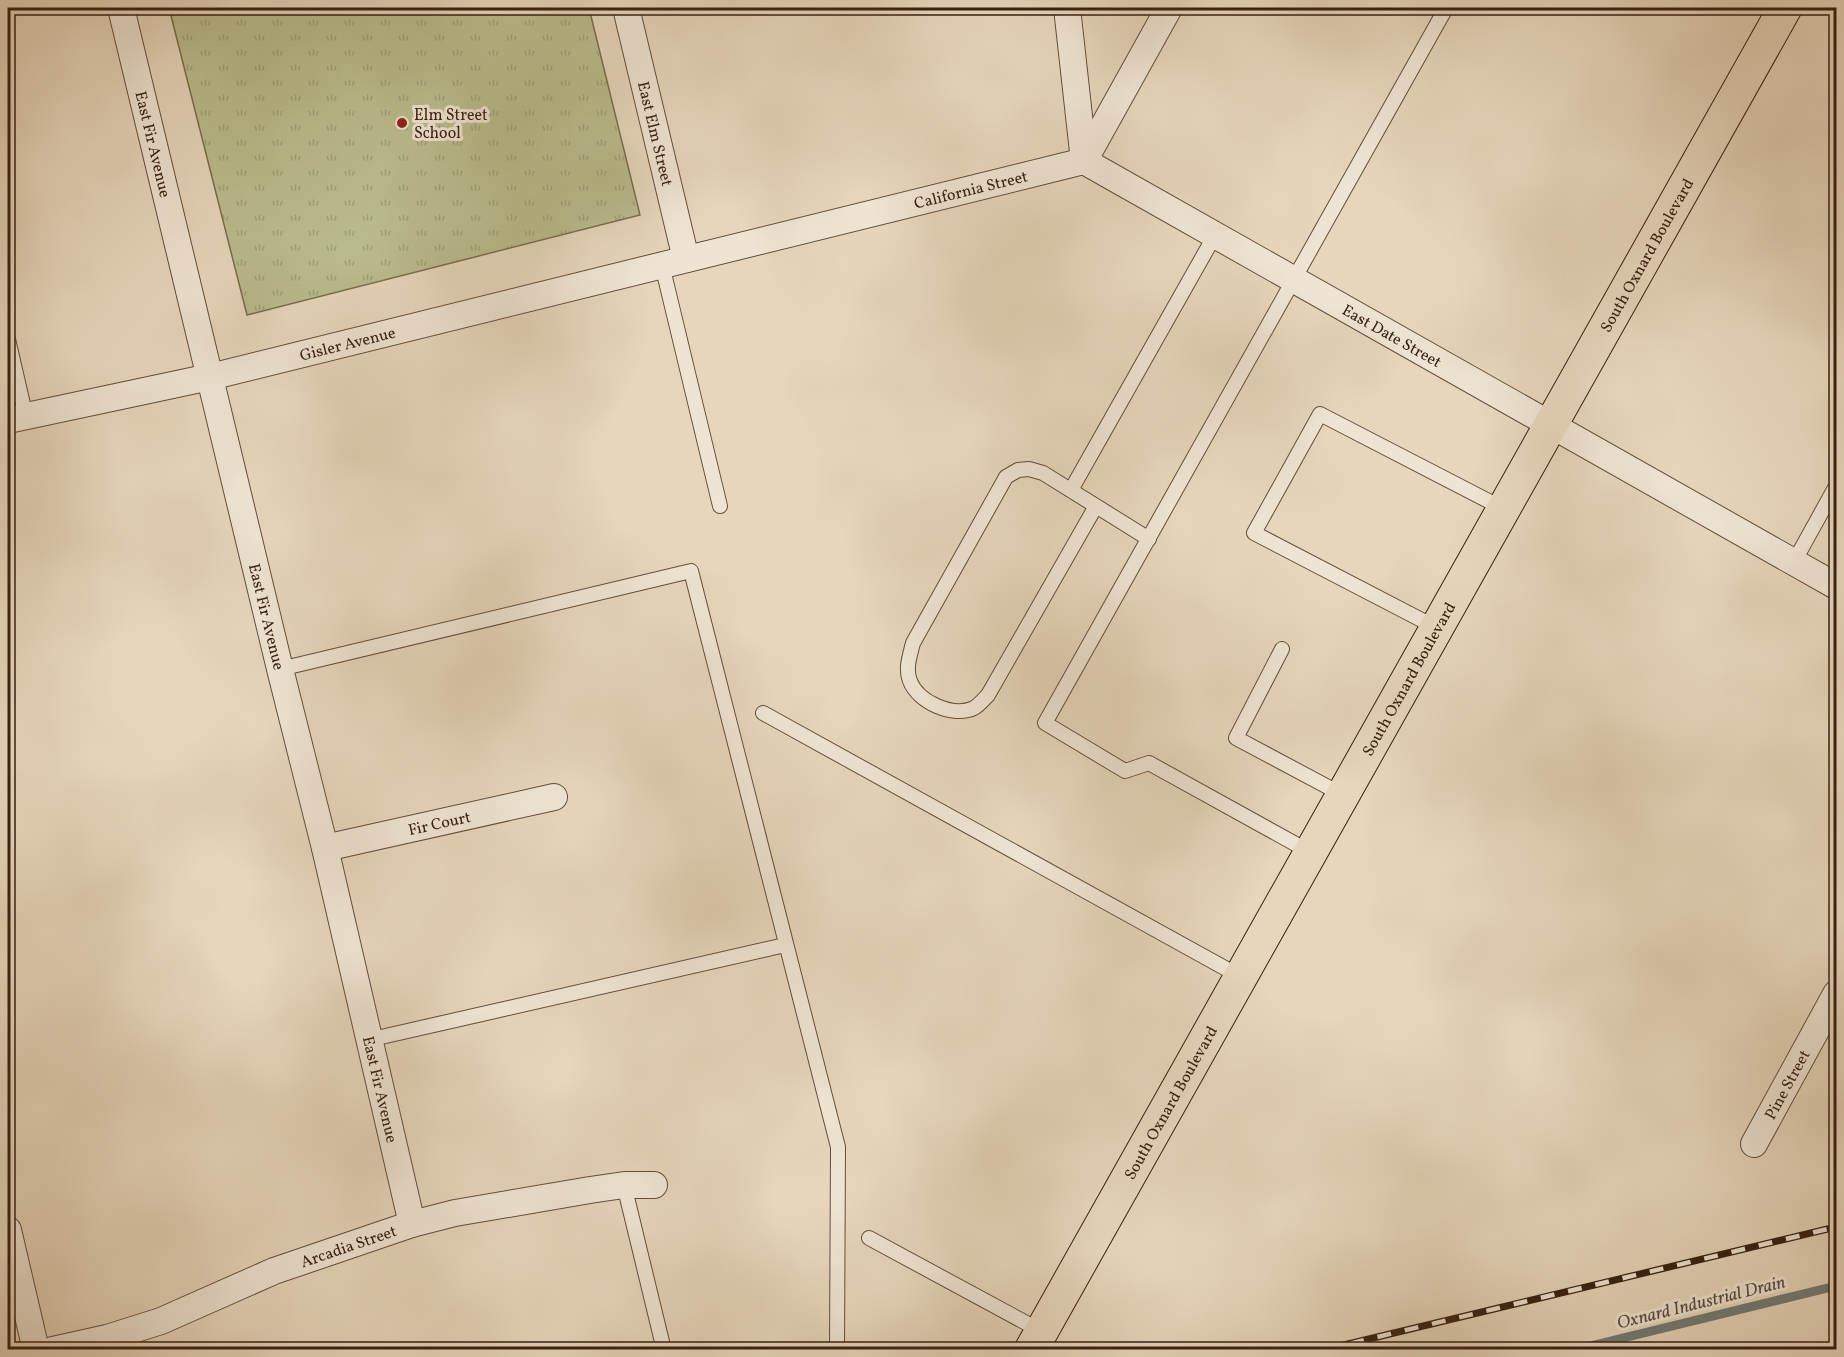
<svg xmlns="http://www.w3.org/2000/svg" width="1844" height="1357" viewBox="0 0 1844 1357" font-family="Vollkorn,serif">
  <defs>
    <pattern id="grass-tufts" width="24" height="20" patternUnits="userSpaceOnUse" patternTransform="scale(1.5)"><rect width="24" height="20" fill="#babc8d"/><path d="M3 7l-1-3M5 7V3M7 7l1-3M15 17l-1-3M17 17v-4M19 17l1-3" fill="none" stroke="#a0a179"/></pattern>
  </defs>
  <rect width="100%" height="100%" fill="#e7d6bc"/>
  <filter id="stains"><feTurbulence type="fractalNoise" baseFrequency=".00333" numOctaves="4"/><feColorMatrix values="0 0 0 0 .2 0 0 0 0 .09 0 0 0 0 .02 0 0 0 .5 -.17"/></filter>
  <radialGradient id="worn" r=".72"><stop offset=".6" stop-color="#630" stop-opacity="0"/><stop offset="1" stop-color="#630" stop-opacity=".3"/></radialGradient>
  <path fill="url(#grass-tufts)" stroke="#786e4e" stroke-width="1.5" d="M169,8H589L640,215L247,315Z"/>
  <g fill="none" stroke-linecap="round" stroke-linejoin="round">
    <path stroke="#727b76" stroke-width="9" d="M1574,1350L1836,1286"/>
    <g stroke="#624e3b" stroke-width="16">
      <g id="service">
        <path d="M662,265L720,506"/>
        <path d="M8,339L26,417"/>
        <path d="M1071,490L1215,235"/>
        <path d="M1096,506L988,695C984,699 979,705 974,708C953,718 918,702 910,681C905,669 910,655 913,643L1006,477L1018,470L1029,469L1043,473L1149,539"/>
        <path d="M1794,562L1836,486"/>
        <path d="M1437,628L1254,533L1320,414L1504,509"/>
        <path d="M1282,649L1236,738L1343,795"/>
        <path d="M280,669L691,571L838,1147L837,1350"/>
        <path d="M763,713L1241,977"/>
        <path d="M1310,852L1149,763L1125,771L1045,723L1446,8"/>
        <path d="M368,1040L785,945"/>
        <path d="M624,1185L664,1350"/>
        <path d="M869,1238L1041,1331"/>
      </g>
    </g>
    <g stroke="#624e3b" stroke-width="28">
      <g id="minor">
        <path id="s1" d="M121,8L280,669L325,848L412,1224"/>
        <path id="s2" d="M626,8L686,259"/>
        <path id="s3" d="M1067,8L1084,161L1836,586"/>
        <path id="s4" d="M8,420L210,377L1084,161L1169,8"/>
        <path id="s5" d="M325,848L554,797"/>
        <path id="s6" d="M1754,1144L1836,994"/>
        <path d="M8,1230L36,1350"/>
        <path id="s7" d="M53,1350L107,1338L161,1321L274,1271L412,1224L455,1213L590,1190L624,1185H654"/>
      </g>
    </g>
    <g stroke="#362010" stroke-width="35">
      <g id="primary">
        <path id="s8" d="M1031,1350L1785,8"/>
      </g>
    </g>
    <use href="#service" stroke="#efe4d3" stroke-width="14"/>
    <use href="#minor" stroke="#efe4d3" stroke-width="26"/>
    <use href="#primary" stroke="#e7d6bc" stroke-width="33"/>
    <g stroke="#362010" stroke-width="7">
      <path id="rail" d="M1323,1350L1836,1227"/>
    </g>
    <use href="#rail" stroke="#efe4d3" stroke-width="4.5" stroke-dasharray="14" stroke-linecap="butt"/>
  </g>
  <circle fill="#8f2418" stroke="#efe4d3" stroke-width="2" cx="402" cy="123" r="6"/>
  <g text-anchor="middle" stroke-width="6" stroke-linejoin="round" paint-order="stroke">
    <g font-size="16" fill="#362010" stroke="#efe4d3" text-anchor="start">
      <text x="414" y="120">Elm Street<tspan x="414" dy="18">School</tspan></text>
    </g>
    <g font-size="16" fill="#362010" stroke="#efe4d3">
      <text dy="6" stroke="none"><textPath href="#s2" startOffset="129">East Elm Street</textPath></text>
      <text dy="6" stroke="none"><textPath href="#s1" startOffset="140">East Fir Avenue</textPath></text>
      <text dy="6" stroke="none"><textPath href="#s4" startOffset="990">California Street</textPath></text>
      <text dy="6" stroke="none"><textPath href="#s8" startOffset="1256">South Oxnard Boulevard</textPath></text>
      <text dy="6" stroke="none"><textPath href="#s3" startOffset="508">East Date Street</textPath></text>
      <text dy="6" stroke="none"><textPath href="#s4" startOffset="348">Gisler Avenue</textPath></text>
      <text dy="6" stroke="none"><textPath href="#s1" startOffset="626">East Fir Avenue</textPath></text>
      <text dy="6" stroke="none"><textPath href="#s8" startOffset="770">South Oxnard Boulevard</textPath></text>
      <text dy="6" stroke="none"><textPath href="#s5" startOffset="117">Fir Court</textPath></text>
      <text dy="6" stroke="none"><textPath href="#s6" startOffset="68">Pine Street</textPath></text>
      <text dy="6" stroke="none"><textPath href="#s1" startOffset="1112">East Fir Avenue</textPath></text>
      <text dy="6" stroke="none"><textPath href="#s8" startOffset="284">South Oxnard Boulevard</textPath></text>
      <text dy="6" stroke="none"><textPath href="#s7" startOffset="314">Arcadia Street</textPath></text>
    </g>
    <g font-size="18" font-style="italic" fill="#544d43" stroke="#efe4d3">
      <text transform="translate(1701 1302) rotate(-14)" y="6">Oxnard Industrial Drain</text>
    </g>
  </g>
  <rect width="1844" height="1357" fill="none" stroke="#e7d6bc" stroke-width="30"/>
  <rect x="9" y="9" width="1826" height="1339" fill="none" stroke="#362010" stroke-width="3"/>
  <rect x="15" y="15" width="1814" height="1327" fill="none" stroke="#362010" stroke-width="1.5"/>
  <rect width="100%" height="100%" filter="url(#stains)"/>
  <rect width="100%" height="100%" fill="url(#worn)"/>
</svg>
